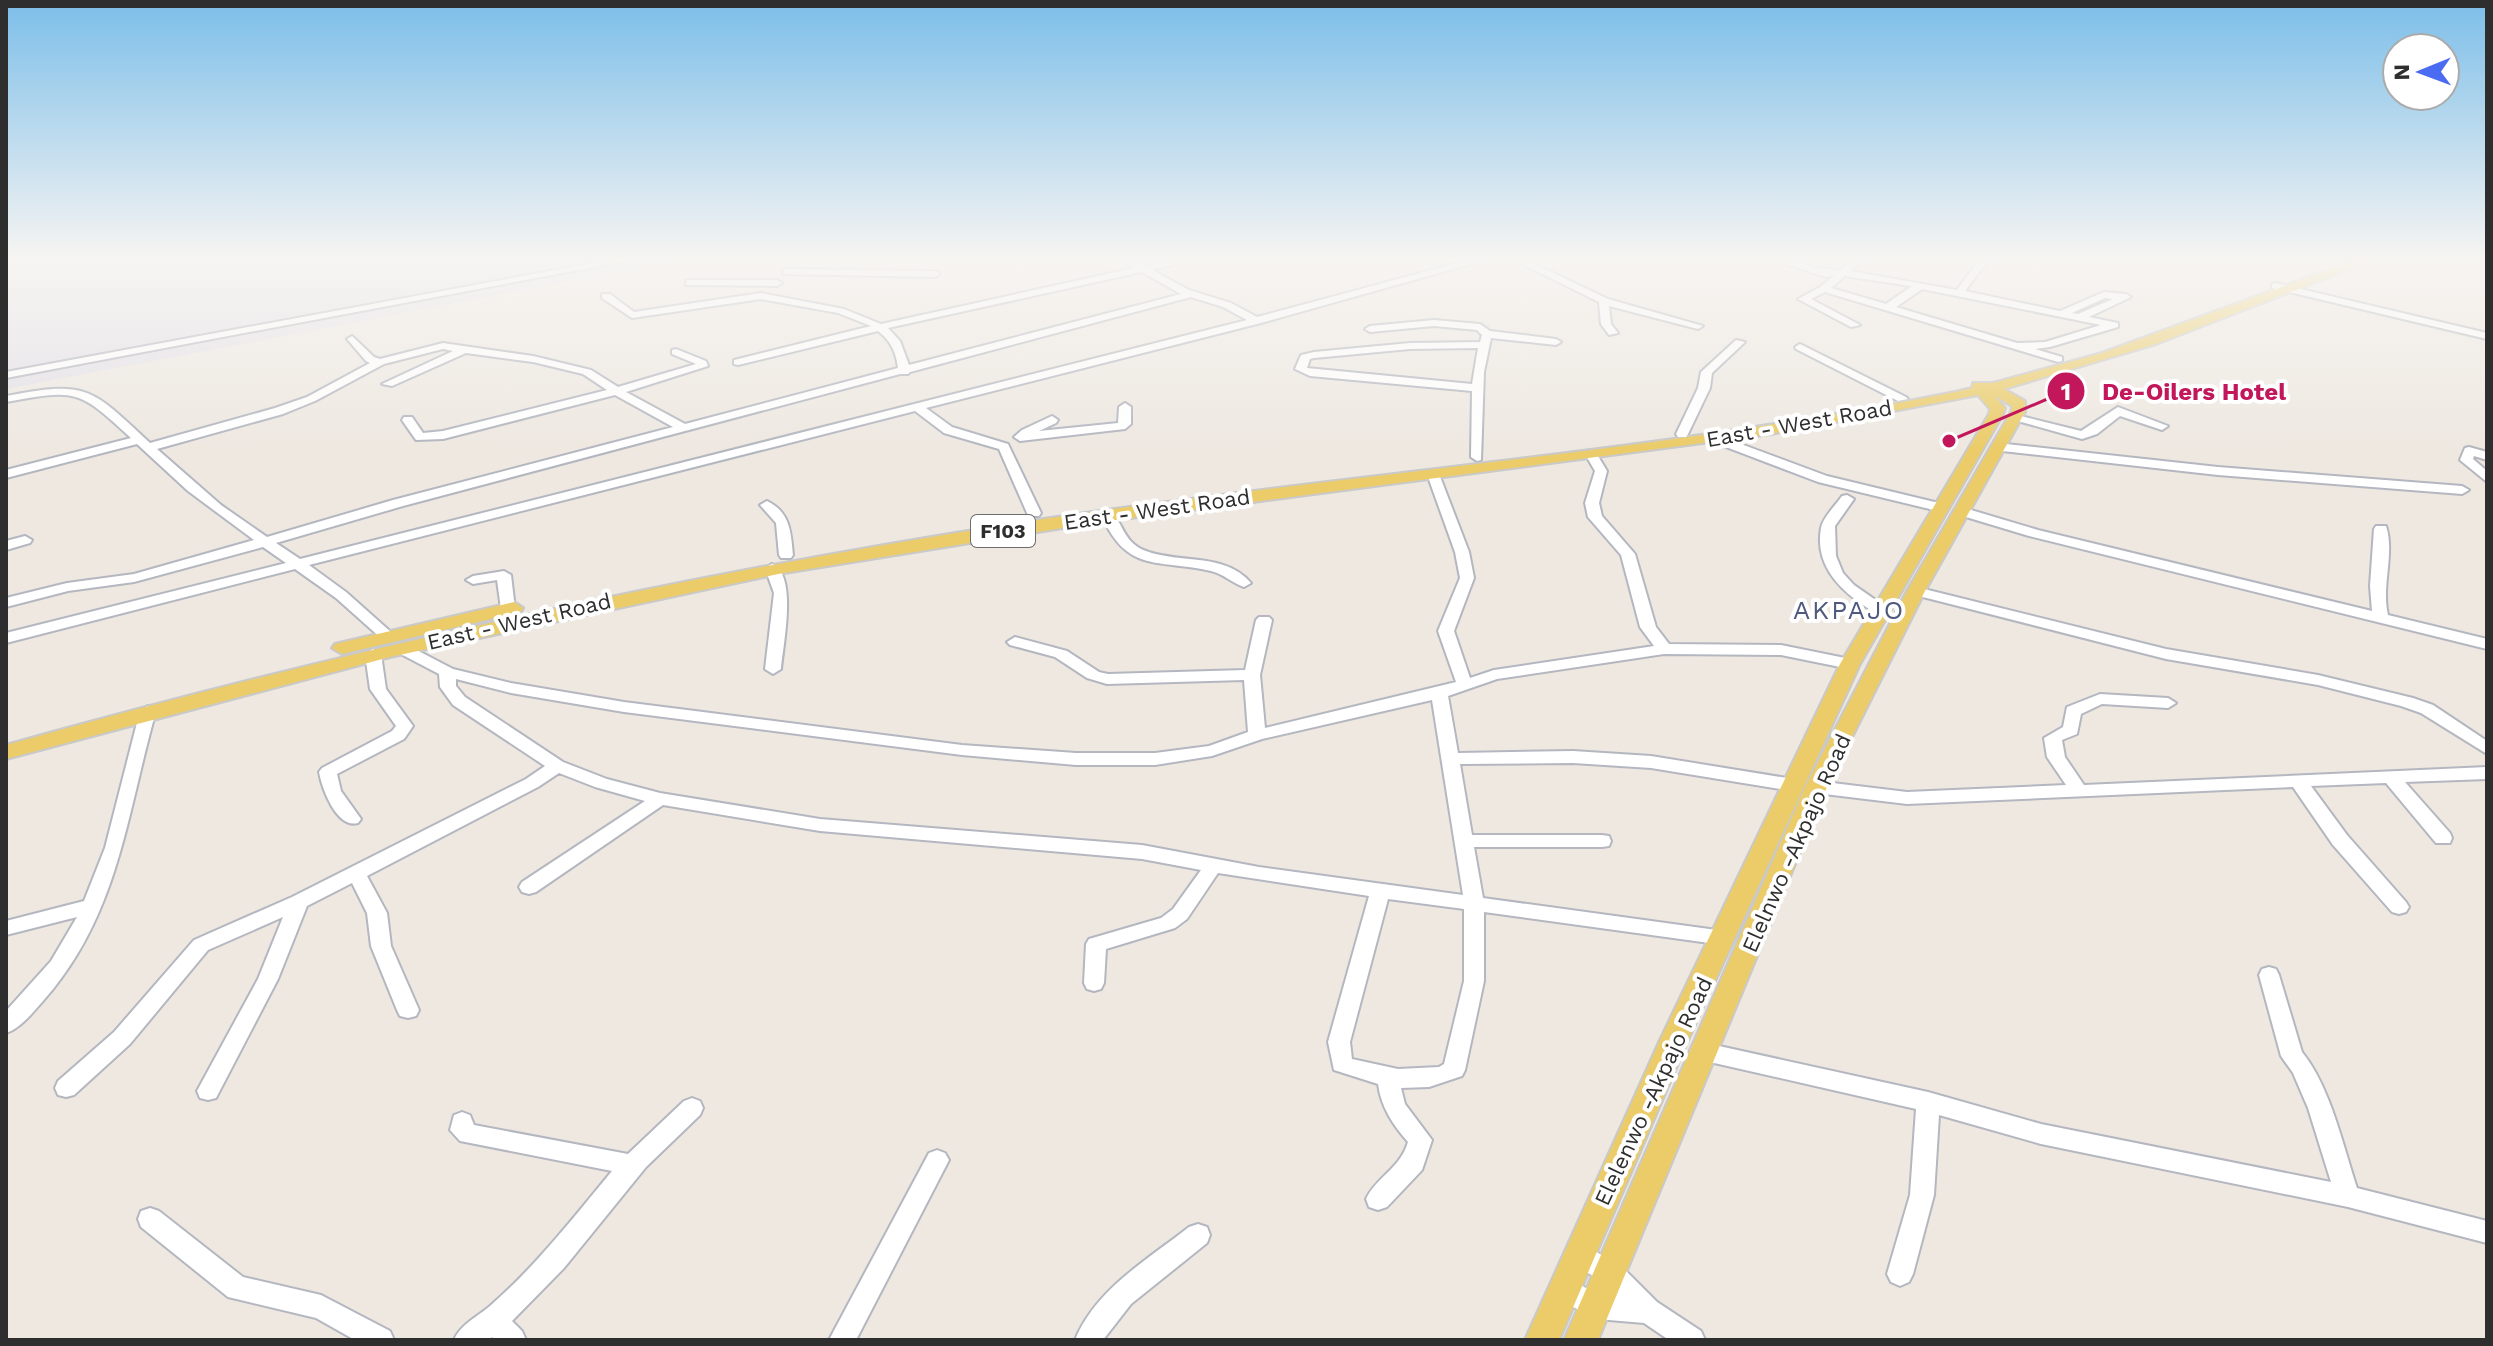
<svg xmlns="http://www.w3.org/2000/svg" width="2493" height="1346" viewBox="0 0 2493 1346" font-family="'Work Sans',sans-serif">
  <rect width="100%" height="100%" fill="#eee8e1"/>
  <path fill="#e3e1e7" d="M6,258H692L6,389Z"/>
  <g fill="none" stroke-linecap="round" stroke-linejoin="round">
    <g stroke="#b4b7c0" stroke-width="4">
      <g id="minor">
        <path d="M620,258H642L6,378V372Z"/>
        <path d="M1119,258H1131L1144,266L1178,258H1197L1152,270L1189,290L1231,303L1257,317L1476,258H1492L1261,323L926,408L952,427L1008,444L1041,513L1039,516H1029L1027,513L999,449L944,433L915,411L309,565L346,592L392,633L395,636L392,639H382L336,598L295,569L6,643V633L286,563L263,547L134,582L68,591L6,607V598L67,583L134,574L254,540L188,491L137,444L6,478V470L131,438C78,389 77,389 6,402V396C88,380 91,388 150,443L275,408L307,397L370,363L366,361L347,339L352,336L374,357L380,359L443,343L533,356L591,370L618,387L696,364L672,354V350L676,349L706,361L708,366L626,392L685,424L898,368C896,352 891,341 878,331L738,365L734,364V360L871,326L838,313L761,299L632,318L602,298V294H610L634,312L761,293L844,309L881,324L1134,268ZM1142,272L1181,294L909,365L900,341L888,328ZM1191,297L1223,307L1247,320L300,559L276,543L403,506L900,374H908L910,372ZM443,349L453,351L382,384L392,386L466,353L533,362L583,374L607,390L443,431L423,433L412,417H404L402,420L416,440L443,439L615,395L673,427L393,500L267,537L221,505L157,449L283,414L315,401L384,364Z"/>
        <path d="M1510,258H1522L1608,299L1703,326L1698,329L1609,306L1611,324L1618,333L1609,335L1601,324L1599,302Z"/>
        <path d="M1767,258H1783L1813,267L1841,270L1854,258H1864L1850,271L1957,290L1978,261L1981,260L1986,263L1965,291L2060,311L2104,292L2126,294L2131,297L2089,317L2118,323V327L2050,347L2035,349L2062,357V361L2058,362L1825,292L1811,299L1860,325L1851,327L1798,299L1820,287L1835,275L1826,277ZM1845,276L1910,286H1912L1886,304L1831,288ZM1922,289L2101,325L2045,342L2017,343L1896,307ZM2105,298L2113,299L2078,314L2072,313Z"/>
        <path d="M2331,258H2343L2344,260L2339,263Z"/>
        <path d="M786,269L935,271L940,274L935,277L783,274V270Z"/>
        <path d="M689,280H777L782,283L777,286L686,285V281Z"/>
        <path d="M2275,283L2487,333V339L2272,288V284Z"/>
        <path d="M1434,320L1480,324L1490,331L1556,339L1561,342L1556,345L1491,338L1484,372L1481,460L1477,461L1471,457L1472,391L1310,376L1295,369L1301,355L1314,352L1410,343L1480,342L1482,335L1477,330L1434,326L1370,332L1365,329L1370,326ZM1478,348L1472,384L1307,368L1310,359L1314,358L1410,349Z"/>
        <path d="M1736,340L1745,342L1712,373L1710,388L1688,434L1686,437H1678L1676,434L1698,388L1701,372Z"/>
        <path d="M1800,344L1906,397L1908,399L1898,401L1796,349L1795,347Z"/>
        <path d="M1125,403L1131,407V424L1125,429L1020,441L1014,437L1022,430L1052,416L1058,420L1056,423L1039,431L1118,423L1119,407Z"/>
        <path d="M2118,407L2168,426L2162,430L2120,416L2097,434L2082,439L2007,418L2013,414L2081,431Z"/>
        <path d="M1714,434L1827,476L1947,505L1949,508L1942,512L1818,482L1710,441V435Z"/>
        <path d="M1997,443L2218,467L2462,486L2469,490L2462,494L2218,475L1993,450L1991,447Z"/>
        <path d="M2469,447L2487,452V460L2474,456L2473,459L2487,471V482L2460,460L2465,448Z"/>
        <path d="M1591,450L1595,451L1607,471L1599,503L1602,516L1635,554L1656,627L1669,644L1781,645L1850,659L1858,664L1850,669L1781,655L1664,654L1497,679L1448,696L1458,753L1573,751L1651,756L1793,779L1799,781L1802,785L1799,789L1793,791L1651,768L1573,763L1460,764L1472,835H1602L1609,836L1611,841L1609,846L1602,847H1474L1483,898L1724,931L1731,933L1734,938L1731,943L1724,945L1484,912V981L1465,1070L1462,1076L1429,1087L1401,1088L1405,1104L1432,1140L1422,1170L1387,1207L1378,1210L1369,1207L1366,1199C1377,1176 1400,1169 1408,1142C1393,1125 1381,1107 1378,1084L1334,1070L1328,1042L1369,896L1218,873L1187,919L1175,928L1106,949L1104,983L1101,989L1094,991L1087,989L1084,983L1086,944L1089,939L1161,918L1173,909L1201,870L1142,859L820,831L663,805L536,892L529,894L522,892L519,887L522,882L645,801L595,787L559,773L538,787L367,876L387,913L391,946L419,1010L416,1016L408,1018L400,1016L397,1010L371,946L367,913L352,883L307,906L278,979L216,1098L208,1100L200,1098L197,1091L258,979L283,917L208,950L130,1044L74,1095L66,1097L58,1095L55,1088L58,1081L114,1032L194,940L292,897L526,779L545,766L453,705L440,687L439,674L395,651L393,648L395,645H407L453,669L511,683L624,702L962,745L1076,753H1155L1209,746L1248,732L1244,680L1107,684L1087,678L1055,657L1010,645L1007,642L1015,637L1067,651L1099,672L1108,674L1245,670L1256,620L1259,617H1269L1272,620L1260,675L1265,728L1456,682L1438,631L1460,578L1455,552L1427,474L1433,470L1439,474L1469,552L1474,578L1454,631L1470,678L1494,670L1654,646L1640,627L1621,555L1588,517L1585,503L1595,471L1585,454ZM456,679L511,693L624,712L962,755L1076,765H1155L1212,756L1262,739L1432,700L1463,895L1259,867L1142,845L820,819L660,793L607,779L563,762L465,697L456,686ZM1388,899L1464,909V981L1444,1064L1439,1067L1398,1069L1352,1059L1350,1042Z"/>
        <path d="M1847,495L1854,499L1835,526L1836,556L1843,573L1854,585L1887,608L1890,611L1887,614C1876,616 1869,609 1859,602C1835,585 1815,561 1821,528C1823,517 1836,505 1842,496Z"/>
        <path d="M767,501C790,512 791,532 793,555L791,558H781L779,555L776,523L760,505Z"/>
        <path d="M1961,507L2038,530L2372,611L2370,586L2374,529L2376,526H2386C2395,553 2381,586 2388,615L2487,639V649L2029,536L1956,514V508Z"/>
        <path d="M1109,512C1123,518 1121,542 1146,551C1180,564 1225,552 1251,583L1244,587C1232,583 1224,574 1211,571C1160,559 1127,574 1102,516Z"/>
        <path d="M25,536L32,540L30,543L6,550V541Z"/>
        <path d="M772,564C798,574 783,646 781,669L773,674L765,669L774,593L765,568Z"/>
        <path d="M504,571L511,575L515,609L508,613L501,609L497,580L473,584L466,580L473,576Z"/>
        <path d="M1916,587L2166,649L2318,675L2413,698L2433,705L2487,741V754L2421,713L2401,706L2318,685L2166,659L1911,594L1909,591L1911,588Z"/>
        <path d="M373,649L381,654L386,689L413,726L404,739L337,774L341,791L361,819L358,823C337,829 322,789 319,772L322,768L392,731L396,726L370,689L365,654Z"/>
        <path d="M2100,694L2168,698L2176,703L2168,708L2102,704L2081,714L2077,734L2062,740L2065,757L2084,785L2487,767V779L2405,782L2450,833L2452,838L2450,843H2436L2386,783L2311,786L2347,835L2406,902L2409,907L2406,912L2399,914L2392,912L2333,845L2293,787L1907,804L1816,793L1810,791L1807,787L1810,783L1816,781L1907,792L2066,785L2047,757L2044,738L2063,727L2067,707Z"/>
        <path d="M148,706L156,711C126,816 119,915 43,1001C33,1012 21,1028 6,1033V1011L51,961L77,917L6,935V921L84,901L105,848L140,711Z"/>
        <path d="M2269,967L2276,969L2279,975L2302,1052C2330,1086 2343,1146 2357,1188L2487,1221V1243L2348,1207L2041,1144L1939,1115L1934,1195L1913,1274L1909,1282L1900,1286L1891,1282L1887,1274L1910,1195L1916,1109L1701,1060L1693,1057L1690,1051L1693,1045L1701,1042L1928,1092L2041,1124L2331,1182L2308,1108L2293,1073L2281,1056L2259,975L2262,969Z"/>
        <path d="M692,1098L700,1101L703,1108L700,1115L646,1167L564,1268L512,1321L522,1331L526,1340H495L492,1337L488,1340H454C460,1325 477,1317 490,1306C536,1266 573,1218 612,1171L460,1141L450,1130L454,1115L462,1112L470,1115L474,1125L628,1154L684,1101Z"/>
        <path d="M937,1150L945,1153L949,1160L856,1340H829L929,1153Z"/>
        <path d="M150,1208L159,1211L243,1277L321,1295L390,1331L394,1340H355L316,1318L228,1297L141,1227L138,1219L141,1211Z"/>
        <path d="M1198,1224L1207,1227L1210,1235L1207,1243L1131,1304L1103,1340H1075C1096,1289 1147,1260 1189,1227Z"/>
        <path d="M1578,1242L1620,1265L1657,1302L1701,1331L1705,1340H1669L1644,1323L1597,1319L1555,1298L1551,1289L1555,1280L1564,1277L1600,1295L1616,1296L1602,1281L1569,1262L1565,1254L1569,1246Z"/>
      </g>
    </g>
    <g stroke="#c9c9c9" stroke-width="4">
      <g id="major">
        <path d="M2360,258H2378L2156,344L2004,389L2025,401V412L1925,591L1827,787L1598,1340H1564L1805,787L1907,591L2011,412L2012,406L1995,396L2005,408L2003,414L1860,664L1688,1040L1559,1340H1525L1660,1040L1840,664L1989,414L1990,409L1978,395L1771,434L1100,522L778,574L390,657L6,759V745C346,650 689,573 1037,520C1343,474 1652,453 1955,392L1972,388L1973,383H1993L2102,353Z"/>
        <path d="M514,602L523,608L521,612L342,654L332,648L335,644Z"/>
      </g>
    </g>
    <use href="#minor" fill="#fff" fill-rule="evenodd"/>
    <use href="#major" fill="#ebcc69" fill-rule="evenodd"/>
  </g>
  <linearGradient id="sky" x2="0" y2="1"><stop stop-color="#7cbee9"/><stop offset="0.58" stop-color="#f7f5f2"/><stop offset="1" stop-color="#f7f5f2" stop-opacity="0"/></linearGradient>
  <rect width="2493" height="447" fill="url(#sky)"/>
  <g text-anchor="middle" stroke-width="8" stroke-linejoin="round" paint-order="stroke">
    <rect fill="#fff" stroke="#6d6d6d" stroke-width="2" x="971" y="515" width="64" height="32" rx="6"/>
    <g font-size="20" font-weight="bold" fill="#2e2e2e">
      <text x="1003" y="538">F103</text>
    </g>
    <g font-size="22" fill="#2e2e2e" stroke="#fff">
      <text transform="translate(1799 423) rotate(-10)" y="8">East - West Road</text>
      <text transform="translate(1157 509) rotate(-8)" y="8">East - West Road</text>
      <text transform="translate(519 621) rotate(-13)" y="8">East - West Road</text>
      <text transform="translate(1796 843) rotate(-66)" y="8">Elelnwo -Akpajo Road</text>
      <text transform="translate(1653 1091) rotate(-65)" y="8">Elelenwo -Akpajo Road</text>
    </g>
    <g font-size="26" letter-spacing="2" fill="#4f587d" stroke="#fff">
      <text x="1849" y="619">AKPAJO</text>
    </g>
  </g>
  <path fill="none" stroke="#c2185b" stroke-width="3" d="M1949 441L2066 391"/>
  <g fill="#c2185b" stroke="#fff" stroke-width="3">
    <circle cx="1949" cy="441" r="8"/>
    <circle cx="2066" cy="391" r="20"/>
  </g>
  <g font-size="24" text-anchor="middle" font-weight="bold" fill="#fff">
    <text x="2066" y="400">1</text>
  </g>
  <g font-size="24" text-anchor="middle" font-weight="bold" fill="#c2185b" stroke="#fff" stroke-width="8" stroke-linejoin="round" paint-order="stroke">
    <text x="2194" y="400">De-Oilers Hotel</text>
  </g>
  <rect width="2493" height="1346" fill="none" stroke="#2e2e2e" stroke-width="16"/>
  <g transform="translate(2421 72) rotate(269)"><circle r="38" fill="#ffffff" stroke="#ababab" stroke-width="2"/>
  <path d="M0-6L14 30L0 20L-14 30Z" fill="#4a6bf2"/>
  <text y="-12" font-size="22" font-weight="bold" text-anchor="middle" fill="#2e2e2e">N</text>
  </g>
</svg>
